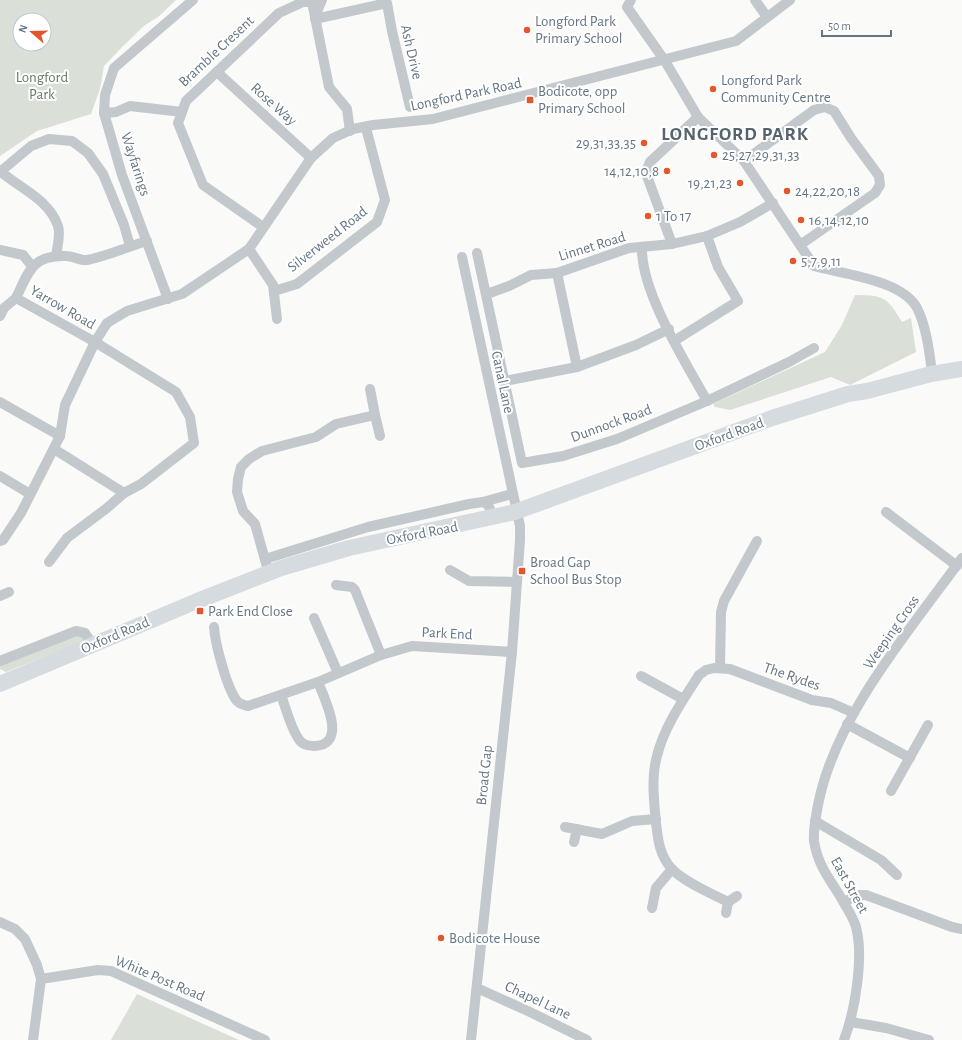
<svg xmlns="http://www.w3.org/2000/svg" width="962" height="1040" viewBox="0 0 962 1040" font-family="'Alegreya Sans',sans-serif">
  <rect width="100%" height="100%" fill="#fafaf8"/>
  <g fill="#dadfd7" fill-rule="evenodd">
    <path d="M0,0H176L158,17L145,25L123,46L104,66L100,89L91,114L37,131L0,156ZM20,20H44V44H20Z"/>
    <path d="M855,295C884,295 887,297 902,322L911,318L916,352L850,385L831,377L730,410L715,407L713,404L825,352L842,325Z"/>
    <path d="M81,634L84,641L6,672L0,669V665Z"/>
    <path d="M137,994L239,1040H111Z"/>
  </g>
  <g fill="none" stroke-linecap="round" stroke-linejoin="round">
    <g stroke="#c3c8cc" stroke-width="10">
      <path d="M631,0L627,7L665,61L698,117L744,161L814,266C843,274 902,280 917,308C926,325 930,354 932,374"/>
      <path d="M755,0L767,17"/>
      <path d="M315,16L322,0"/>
      <path d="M315,19L387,3L392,31L410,107"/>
      <path d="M217,72L311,158"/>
      <path d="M104,113L105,95L114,68L193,0"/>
      <path d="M744,161L814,110L825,107L834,111L851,138L879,176L880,185L875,193L800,245"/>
      <path d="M0,171C19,188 49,199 58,226C61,235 57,247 56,256"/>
      <path d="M0,172L31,146L49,139L72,141L88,153L103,174L124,225L130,246"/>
      <path d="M263,227L203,185L178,123L186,101L279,13L303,2H312L329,87L347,109L350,131"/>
      <path d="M672,244L647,176V169L650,162L698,117"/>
      <path d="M642,248C641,292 685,361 707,401"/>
      <path d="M249,249L273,285L277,319"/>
      <path d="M0,250L23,255L32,266"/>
      <path d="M477,253L522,463L563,456L617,439L707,401L789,362L814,348"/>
      <path d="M462,257L520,526V540L512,652L471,1040"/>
      <path d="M557,273L577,367"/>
      <path d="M274,291L297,284L377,222L385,200L366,128"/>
      <path d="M487,294L509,286L531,275L557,273L629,248L672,244L707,236L740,222L773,203"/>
      <path d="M16,298C29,271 32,255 66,256C73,256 81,261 87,260C107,256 127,247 147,241"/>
      <path d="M168,299L122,175L104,113L116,112L130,106L182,112"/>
      <path d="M0,316L4,308L16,298L95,342L176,392L190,417L194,443L141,484L124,493L107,508L67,538L49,562"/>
      <path d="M674,341L738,301L718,267L707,236"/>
      <path d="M505,381L577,367L636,345L669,329"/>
      <path d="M0,402L60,436"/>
      <path d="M375,415L380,436"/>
      <path d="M54,449L124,493"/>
      <path d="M0,476L30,494"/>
      <path d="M483,502L512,494"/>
      <path d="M886,512L957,566"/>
      <path d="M0,541L3,540L21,513L60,436L65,405L95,342L107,323L127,311L182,294L249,249L311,158L333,138L353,129L373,125L433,119L736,41L790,0"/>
      <path d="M265,559L368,527L469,504L483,502L488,505L494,517"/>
      <path d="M450,570L469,581L517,582"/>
      <path d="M269,574L255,524L243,511L237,492L238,479L241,467L249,459L262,451L316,437L336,424L375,415L370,389"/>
      <path d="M336,585L352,587L355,590L381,655"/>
      <path d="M0,596L9,592"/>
      <path d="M314,618L338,673"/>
      <path d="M214,627C215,643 227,689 237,701C240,704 243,705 248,706L318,682L381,655L412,646L512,652"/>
      <path d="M0,661L76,631L85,633L93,645"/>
      <path d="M720,668L721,612L724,601L757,541"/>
      <path d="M641,676L683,699"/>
      <path d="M281,695C286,708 290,726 298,738C301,744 308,746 314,746C349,745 324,698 318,682"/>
      <path d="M847,724L910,758"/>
      <path d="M891,791L928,725"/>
      <path d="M815,821L881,860L897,875"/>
      <path d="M565,827L602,834L632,821L656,819"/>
      <path d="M574,842L577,829"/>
      <path d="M737,896L728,902C712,894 682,881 671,868C659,854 658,839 656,823C654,801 651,777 657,756C664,727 683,700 699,675L706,670L714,668L730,669L812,700L831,703L854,713"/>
      <path d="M844,902L858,895H866L952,927L962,929"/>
      <path d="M652,908L656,888L672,869"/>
      <path d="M726,913L728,902"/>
      <path d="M0,922L15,929L25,939L37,965L41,979L33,1040"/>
      <path d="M41,979L98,970L111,971L265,1040"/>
      <path d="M477,988L530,1012L587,1040"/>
      <path d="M851,1022L886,1028L929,1040"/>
      <path d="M844,1040C855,1011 864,957 856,927C854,919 848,910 844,903C831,879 819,870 814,841C813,829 816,816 818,805C835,716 910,630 962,558"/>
    </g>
    <path stroke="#d6dbdf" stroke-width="16" d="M0,684L197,601L281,568L349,548L515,512L772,418L848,394L867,391L931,374L962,369"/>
  </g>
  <g fill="#e4572e" stroke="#fff" stroke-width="1.5">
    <circle cx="527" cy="30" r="4"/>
    <circle cx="713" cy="89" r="4"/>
    <rect x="526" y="96" width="8" height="8" rx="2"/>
    <circle cx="644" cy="143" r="4"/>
    <circle cx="714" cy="155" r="4"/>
    <circle cx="667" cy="171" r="4"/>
    <circle cx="740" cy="183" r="4"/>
    <circle cx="787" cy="191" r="4"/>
    <circle cx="648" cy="216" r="4"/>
    <circle cx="801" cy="220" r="4"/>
    <circle cx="793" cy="261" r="4"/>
    <rect x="518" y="567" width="8" height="8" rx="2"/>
    <rect x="196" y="607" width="8" height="8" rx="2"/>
    <circle cx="441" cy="938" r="4"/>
  </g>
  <g text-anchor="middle" stroke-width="4" stroke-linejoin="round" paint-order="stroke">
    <g font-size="15" fill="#657683" stroke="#fff" text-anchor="start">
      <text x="535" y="26">Longford Park<tspan x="535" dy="17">Primary School</tspan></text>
      <text x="721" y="85">Longford Park<tspan x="721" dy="17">Community Centre</tspan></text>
      <text x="538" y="96">Bodicote, opp<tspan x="538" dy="17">Primary School</tspan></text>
      <text x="636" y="148" text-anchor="end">29,31,33,35</text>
      <text x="722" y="160">25,27,29,31,33</text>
      <text x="659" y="176" text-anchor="end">14,12,10,8</text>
      <text x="732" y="188" text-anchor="end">19,21,23</text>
      <text x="795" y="196">24,22,20,18</text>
      <text x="656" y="221">1 To 17</text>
      <text x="809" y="225">16,14,12,10</text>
      <text x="801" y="266">5,7,9,11</text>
      <text x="530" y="567">Broad Gap<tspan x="530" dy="17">School Bus Stop</tspan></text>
      <text x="208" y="616">Park End Close</text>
      <text x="449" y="943">Bodicote House</text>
    </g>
    <g font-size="15" fill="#657683" stroke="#fff">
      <text transform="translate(216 51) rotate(-43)" y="5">Bramble Cresent</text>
      <text transform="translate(412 52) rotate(77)" y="5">Ash Drive</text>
      <text transform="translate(466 94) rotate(-12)" y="5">Longford Park Road</text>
      <text transform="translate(274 104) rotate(42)" y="5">Rose Way</text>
      <text transform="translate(136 164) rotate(72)" y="5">Wayfarings</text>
      <text transform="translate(327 239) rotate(-38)" y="5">Silverweed Road</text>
      <text transform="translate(592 246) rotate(-17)" y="5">Linnet Road</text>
      <text transform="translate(63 307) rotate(30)" y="5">Yarrow Road</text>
      <text transform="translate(503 382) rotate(78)" y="5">Canal Lane</text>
      <text transform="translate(611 423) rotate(-20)" y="5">Dunnock Road</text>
      <text transform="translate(729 434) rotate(-20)" y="5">Oxford Road</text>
      <text transform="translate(422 533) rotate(-11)" y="5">Oxford Road</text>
      <text transform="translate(891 632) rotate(-55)" y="5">Weeping Cross</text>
      <text transform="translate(447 633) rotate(3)" y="5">Park End</text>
      <text transform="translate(115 635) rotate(-23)" y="5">Oxford Road</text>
      <text transform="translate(792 676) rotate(19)" y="5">The Rydes</text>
      <text transform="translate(484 775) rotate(-84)" y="5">Broad Gap</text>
      <text transform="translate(850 885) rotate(61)" y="5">East Street</text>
      <text transform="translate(160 978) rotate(23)" y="5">White Post Road</text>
      <text transform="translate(538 1000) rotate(25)" y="5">Chapel Lane</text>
    </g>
    <g font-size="15" fill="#687a64" stroke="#fff">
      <text x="42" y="82">Longford<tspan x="42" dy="17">Park</tspan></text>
    </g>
    <g font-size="19" font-weight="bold" letter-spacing="1" fill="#57646e" stroke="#fff">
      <text x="735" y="140">LONGFORD PARK</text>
    </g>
  </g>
  <g transform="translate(32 32) rotate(290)"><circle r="19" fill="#ffffff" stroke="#c1c8cd"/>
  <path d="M0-3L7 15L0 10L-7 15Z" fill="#e4572e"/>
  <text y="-6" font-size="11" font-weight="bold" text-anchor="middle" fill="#657683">N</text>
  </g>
  <path d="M822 30v6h69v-6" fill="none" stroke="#657683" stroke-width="2"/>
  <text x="828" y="30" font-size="12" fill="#657683" stroke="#ffffff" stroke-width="3" paint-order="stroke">50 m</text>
</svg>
